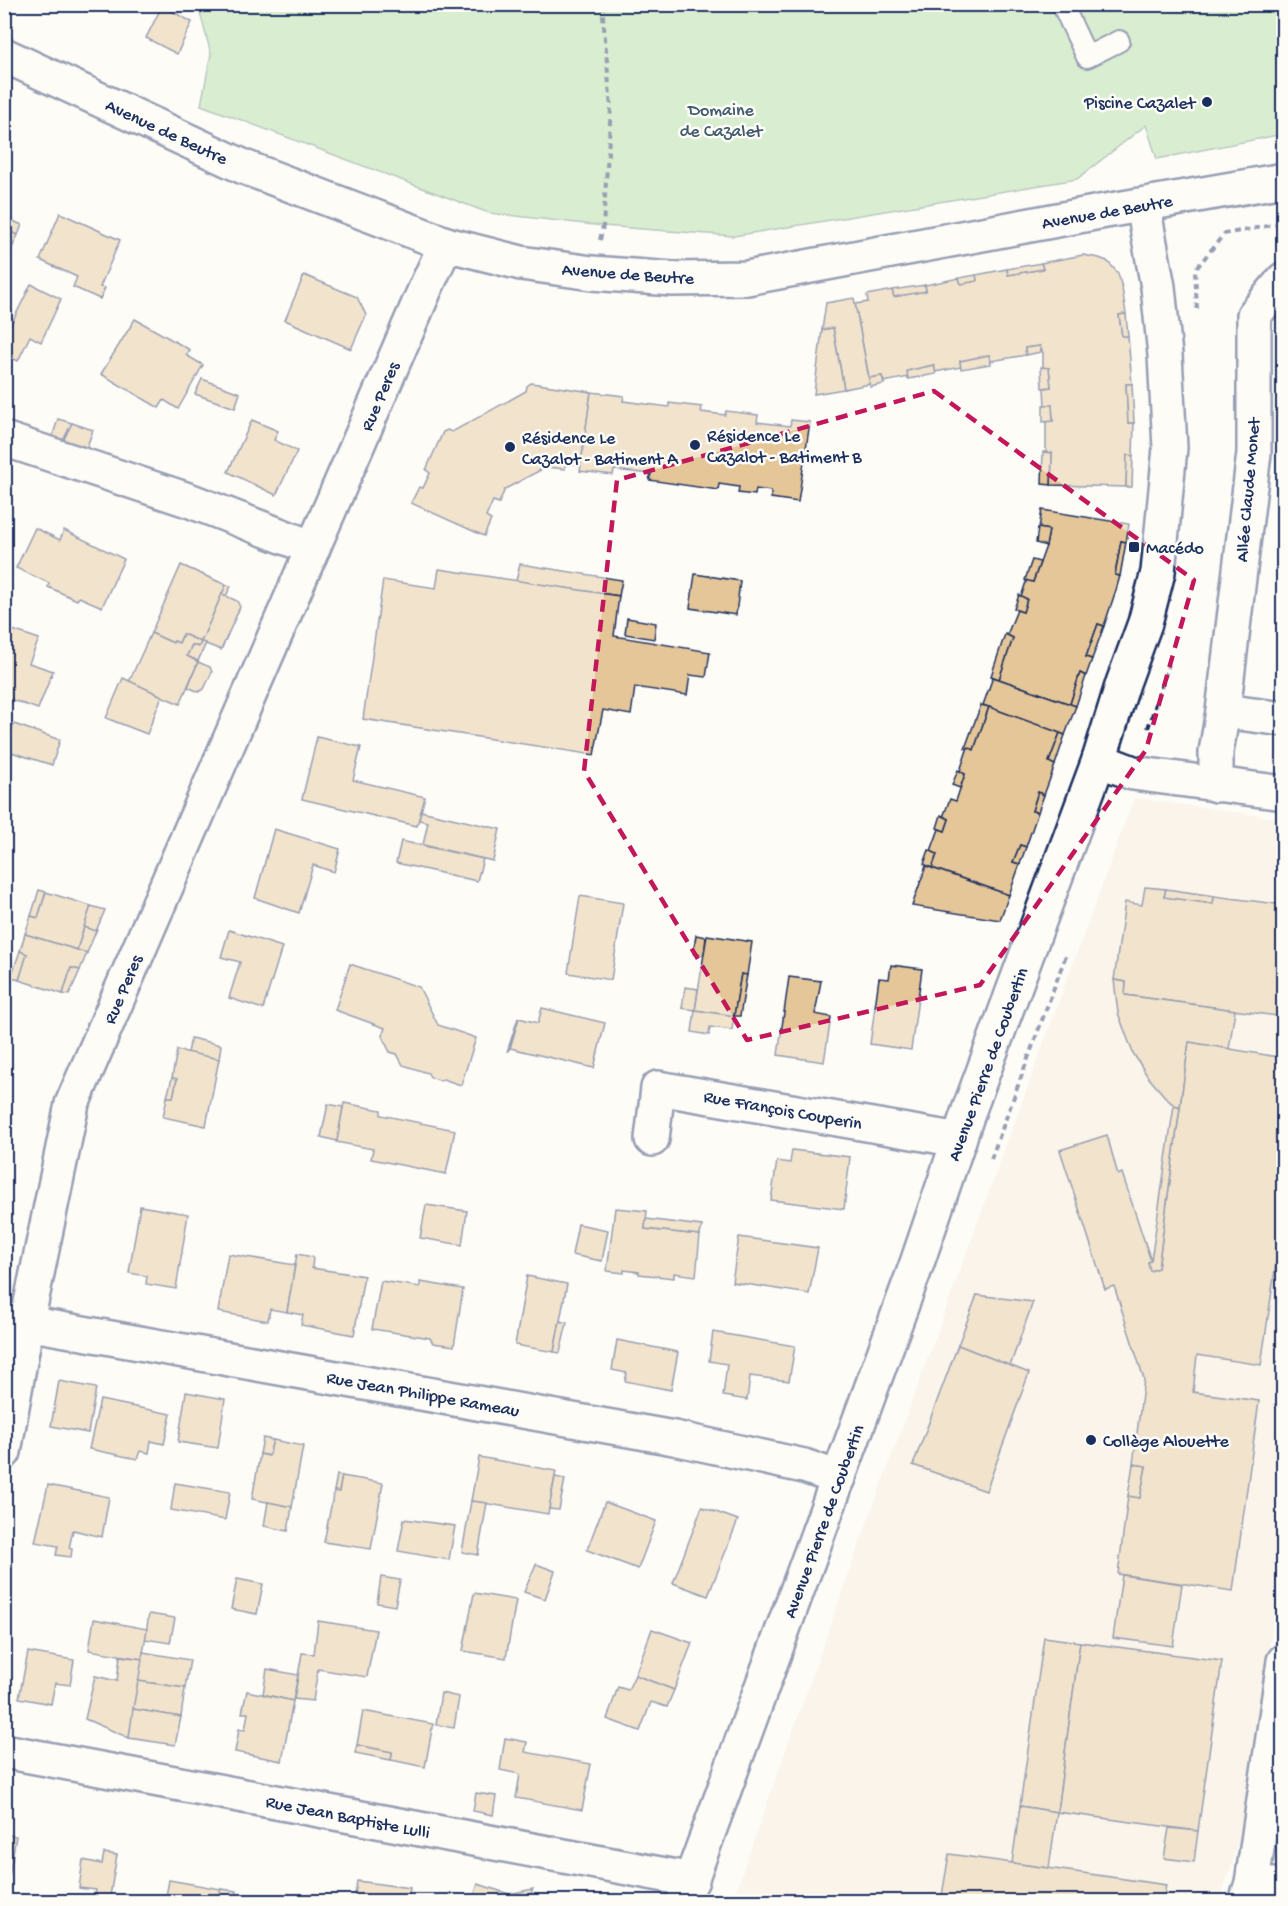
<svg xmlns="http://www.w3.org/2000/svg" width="1288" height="1906" viewBox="0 0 1288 1906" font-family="'Gochi Hand',sans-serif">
  <rect width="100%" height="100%" fill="#fdfcf7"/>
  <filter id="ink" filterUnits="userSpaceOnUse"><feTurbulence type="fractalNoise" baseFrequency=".0167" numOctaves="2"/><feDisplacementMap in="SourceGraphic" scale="12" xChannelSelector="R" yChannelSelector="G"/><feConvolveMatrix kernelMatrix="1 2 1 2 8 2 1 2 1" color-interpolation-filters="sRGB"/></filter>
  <g filter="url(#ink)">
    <path fill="#f6ecda" d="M1134,798L1283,819L1284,1542L1245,1820L1220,1901L732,1902L854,1559Z"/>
    <path fill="#adde9f" stroke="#64867e" stroke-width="1.5" d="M198,5H1283V134L1157,159L1146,125L1077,179L734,236L603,226L489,213L201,105L211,54Z"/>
    <g fill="#e5c698" stroke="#1b2f5e" stroke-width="1.5">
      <path d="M162,6L192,22L177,54L146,38Z"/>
      <path d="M60,213L120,240L100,287L105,288L100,299L73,287L77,277L40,260Z"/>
      <path d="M4,217L22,225L18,235L4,229Z"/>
      <path d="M4,229L18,235L4,265Z"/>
      <path d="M1083,255L1099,258L1107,261L1118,273L1122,288L1126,314L1119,315L1122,336H1128L1132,384H1126L1128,423H1134L1133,456L1127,455L1126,487L1051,485L1052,453H1046V421H1053L1052,405L1045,406L1044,388L1051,387L1049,368H1043V353L1040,346L1025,348L1026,355L991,361L989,355L960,361L961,367L935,372L934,365L907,371L909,377L884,382L882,376L869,378L855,304L868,302L867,295L892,290L894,297L926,291L925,285L959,278L961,284L977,281L976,275L1007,269L1008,275L1043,269L1041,263Z"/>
      <path d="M1041,263L1043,269L1008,275L1007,269Z"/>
      <path d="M304,275L357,297L366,315L351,349L285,320Z"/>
      <path d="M976,275L977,281L961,284L959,278Z"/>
      <path d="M31,284L61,299L41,342L30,336L18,361L4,354V339Z"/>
      <path d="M925,285L926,291L894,297L892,290Z"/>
      <path d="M854,298L870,384L844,389L833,328L822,330L826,303Z"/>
      <path d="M1126,314L1128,336H1122L1119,315Z"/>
      <path d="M135,319L190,350L186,355L203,365L178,409L164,400L159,408L101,374Z"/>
      <path d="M833,328L844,389L814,394L822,330Z"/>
      <path d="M1040,346L1041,352L1026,355L1025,348Z"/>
      <path d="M989,355L991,364L961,369L960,361Z"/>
      <path d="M934,365L936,374L908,379L907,371Z"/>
      <path d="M1041,367L1049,368L1051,387L1042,388Z"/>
      <path d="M882,376L884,384L870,387L869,378Z"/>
      <path d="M202,379L240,393L235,408L195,394Z"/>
      <path d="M531,383L591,392L581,465L565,463V469L546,467L505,489L499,503L493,501L486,517L491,520L484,536L411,503L419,487L423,488L430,473L426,470L443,432L447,430L452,432L526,391L527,386Z"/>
      <path d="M1126,384H1132L1134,423H1128Z"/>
      <path d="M591,392L624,396L623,401L669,407V403L702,407L701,412L725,415L726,411L758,415L757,422L790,426L791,420L810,422L798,502L771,498V491L756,489L755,495L738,493L739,487L719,484L718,490L649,480L651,474L614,470L613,475L580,471Z"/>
      <path d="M1043,405H1052L1053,421L1043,422Z"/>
      <path d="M58,419L72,423L63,441L52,438Z"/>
      <path d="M252,420L278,431L274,440L297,451L276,495L228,472Z"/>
      <path d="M72,423L93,430L86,449L63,441Z"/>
      <path d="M1043,452L1052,453L1051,485L1042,484Z"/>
      <path d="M1127,455L1133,456L1132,487H1126Z"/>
      <path d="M1042,510L1129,524L1126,542L1121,541L1115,575L1120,576L1116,590L1104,626L1098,624L1086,657L1092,659L1086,676L1080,673L1070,704L999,679L1013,638L1007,635L1017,610L1023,612L1027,599L1021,597L1027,579L1033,582L1046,546L1049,530L1039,528Z"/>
      <path d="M35,528L60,540L64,530L124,559L102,607L79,597L77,600L48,587L49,583L16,568Z"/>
      <path d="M1038,528L1049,530L1046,546L1036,543Z"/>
      <path d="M1121,541L1126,542L1120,576L1115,575Z"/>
      <path d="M1032,560L1040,562L1033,582L1025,580Z"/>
      <path d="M520,564L622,580L619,596L516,581Z"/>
      <path d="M181,565L226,585L201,642L183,634L179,643L174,641L173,643L151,633Z"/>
      <path d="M439,569L619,596L614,636L710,652L706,677L690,675L687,695L635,687L631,715L603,710L594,755L363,719L383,580L436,588Z"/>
      <path d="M695,574L740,581L736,615L690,608Z"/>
      <path d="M226,585L231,586L226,596L222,594Z"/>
      <path d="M222,594L237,601L240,607L221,650L201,642Z"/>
      <path d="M1019,595L1027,599L1023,612L1014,609Z"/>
      <path d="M627,618L656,623L654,639L625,634Z"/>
      <path d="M1098,624L1104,626L1092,659L1086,657Z"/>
      <path d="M4,627L39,639L29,663L53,671L38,709L4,697Z"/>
      <path d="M151,633L173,643L174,641L179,643L183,634L201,642L199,647L192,645L187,656L198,662L180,704L129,682Z"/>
      <path d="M1005,634L1013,638L999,679L991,676Z"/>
      <path d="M201,642L206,643L198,661L187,656L192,645L199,647Z"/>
      <path d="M1282,659H1284V678H1280Z"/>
      <path d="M198,662L210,667L212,672L204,689L199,692L188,687Z"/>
      <path d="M1080,673L1086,676L1076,706L1070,704Z"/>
      <path d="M993,677L1076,706L1065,735L983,705Z"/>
      <path d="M123,678L162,696L147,734L106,718Z"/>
      <path d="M981,705L989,707L974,750L965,748Z"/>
      <path d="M989,707L1060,733L1049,762L1055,765L1044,795L1038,792L1032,811L1038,812L1026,847L1020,845L1013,862L1020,864L1009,895L932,868L937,854L931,851L939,829L945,831L949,819L943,817L950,799L956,801L965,774L960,771L968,747L974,750Z"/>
      <path d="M14,724L60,740L52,765L5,750Z"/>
      <path d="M1060,733L1065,735L1055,765L1049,762Z"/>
      <path d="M317,737L361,747L353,780L425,797L417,826L302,799Z"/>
      <path d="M958,770L965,774L960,788L952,785Z"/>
      <path d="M1038,792L1044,795L1038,812L1032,811Z"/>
      <path d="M421,811L500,829L493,861L423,845L428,822L419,820Z"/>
      <path d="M941,815L949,819L945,831L937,828Z"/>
      <path d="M274,829L340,849L334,872L313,865L299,913L255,898Z"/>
      <path d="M401,841L483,859L477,881L396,863Z"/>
      <path d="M1020,845L1026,847L1020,864L1013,862Z"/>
      <path d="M929,850L937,854L932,868L924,864Z"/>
      <path d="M926,866L1009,895L1000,920L912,906Z"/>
      <path d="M1145,887L1166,889L1164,897L1213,904L1214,896L1284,905V1017L1125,995L1126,982L1114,980L1125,902L1142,905Z"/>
      <path d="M1166,889L1214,896L1213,904L1164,897Z"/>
      <path d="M39,890L46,892L38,918L31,916Z"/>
      <path d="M46,892L91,906L77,950L25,934L31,916L38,918Z"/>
      <path d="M580,896L623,903L611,980L568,973Z"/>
      <path d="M91,906L105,910L96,931L84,927Z"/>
      <path d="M84,927L96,931L87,953L77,950Z"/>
      <path d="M229,930L282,947L263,1009L229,998L240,962L221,957Z"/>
      <path d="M25,934L87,953L80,970L71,968L63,994L19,980L27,954L20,951Z"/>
      <path d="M696,935L706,937L704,955L693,954Z"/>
      <path d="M707,935L752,942L747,975L741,974L734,1016L695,1010Z"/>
      <path d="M20,951L27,954L19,980L11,977Z"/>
      <path d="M350,964L419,987L438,1025L476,1038L461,1085L443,1079L441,1081L430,1077L428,1073L403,1065L397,1054L390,1052L382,1036L385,1028L335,1010Z"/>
      <path d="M891,965L922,969L911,1050L870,1044L879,978L889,979Z"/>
      <path d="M71,968L80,970L69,995L63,994Z"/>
      <path d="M741,974L747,975L740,1016H734Z"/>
      <path d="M789,977L821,981L815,1014L831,1017L824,1062L778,1055Z"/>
      <path d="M1114,980L1126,982L1125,995L1235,1010L1229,1049L1189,1042L1180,1107L1174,1105L1167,1099L1148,1077L1133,1053L1118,1013Z"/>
      <path d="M685,987L698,989L695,1010L682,1008Z"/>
      <path d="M542,1008L605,1023L594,1068L510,1048L519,1018L538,1023Z"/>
      <path d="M695,1010L734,1016L732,1030L710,1027L709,1035L692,1032Z"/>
      <path d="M518,1018L510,1048L507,1052Z"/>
      <path d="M191,1038L221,1045L219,1059L188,1053Z"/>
      <path d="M1189,1042L1284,1058V1209L1261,1365L1197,1355L1193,1392L1259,1401L1233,1591L1118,1574L1128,1496L1140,1498L1146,1466L1133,1464L1144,1379L1114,1286L1105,1289L1060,1150L1107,1135L1118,1175L1122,1173L1151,1261L1148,1262L1150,1271L1158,1268Z"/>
      <path d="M177,1050L219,1059L206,1126L163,1117L167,1097H173L177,1079L172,1078Z"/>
      <path d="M172,1078L177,1079L173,1097H167Z"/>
      <path d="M344,1103L381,1110V1115L455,1130L446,1174L371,1159L373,1149L336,1142Z"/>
      <path d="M328,1104L343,1107L337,1141L321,1137Z"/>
      <path d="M1174,1105L1180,1107L1158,1268L1150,1271L1148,1262L1151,1261Z"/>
      <path d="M792,1150L850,1157L844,1209L771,1200L777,1161L790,1163Z"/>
      <path d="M426,1205L467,1211L462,1245L420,1238Z"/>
      <path d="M140,1206L188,1214L176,1289L146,1284L147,1276L129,1273Z"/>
      <path d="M615,1208L647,1211L645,1229L700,1235L696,1276L674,1273V1278L639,1274V1272L624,1270V1273L607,1271Z"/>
      <path d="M646,1219L702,1226L700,1235L645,1229Z"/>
      <path d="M578,1224L608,1230L602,1261L572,1255Z"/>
      <path d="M739,1237L818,1248L809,1294L732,1282Z"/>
      <path d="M228,1254L295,1265L287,1312L270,1309L268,1321L218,1312Z"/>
      <path d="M297,1254L313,1257L312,1268L364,1276L354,1335L301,1325L303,1315L287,1312Z"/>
      <path d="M527,1276L567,1284L554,1352L515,1345Z"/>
      <path d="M381,1281L420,1287V1282L463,1289L454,1346L433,1343L430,1338L372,1329Z"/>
      <path d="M977,1295L1033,1302L1010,1366L958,1345Z"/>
      <path d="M560,1321L567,1323L560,1353L554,1352Z"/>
      <path d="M713,1332L795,1346L789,1381L750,1376L747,1400L723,1396L727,1364L709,1361Z"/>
      <path d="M617,1340L678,1352L671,1390L625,1381L627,1373L612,1370Z"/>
      <path d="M958,1345L1029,1373L986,1491L913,1465Z"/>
      <path d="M59,1381L96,1388L88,1433L51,1426Z"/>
      <path d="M186,1392L225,1399L218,1448L178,1442Z"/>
      <path d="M100,1400L171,1414L164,1444L151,1441L149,1453L140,1451L137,1459L89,1449Z"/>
      <path d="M263,1438L273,1440L269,1456L260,1454Z"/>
      <path d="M273,1440L303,1446L292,1507L252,1499L260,1454L269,1456Z"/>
      <path d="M479,1457L556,1471L548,1514L471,1501Z"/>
      <path d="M1133,1464L1146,1466L1140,1498L1128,1496Z"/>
      <path d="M337,1475L342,1476L339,1492L334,1491Z"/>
      <path d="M342,1476L383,1483L371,1549L324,1542L334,1491L339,1492Z"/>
      <path d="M555,1477L565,1479L559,1510L549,1509Z"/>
      <path d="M175,1483L230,1492L225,1520L171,1510Z"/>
      <path d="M48,1485L109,1497L102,1537L73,1530L69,1548L72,1549L71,1557L56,1555L58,1546L35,1542Z"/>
      <path d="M471,1501L487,1503L478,1555L462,1552Z"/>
      <path d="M268,1502L292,1507L288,1531L264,1526Z"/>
      <path d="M605,1502L656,1521L638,1569L587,1550Z"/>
      <path d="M702,1507L738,1520L708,1596L673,1583Z"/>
      <path d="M404,1519L455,1526L449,1560L398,1551Z"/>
      <path d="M536,1564L555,1571L545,1599L524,1592Z"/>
      <path d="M1122,1575L1182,1584L1173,1646L1113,1638Z"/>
      <path d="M381,1577L400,1580L395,1606L377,1603Z"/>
      <path d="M237,1579L263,1584L257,1614L231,1609Z"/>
      <path d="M474,1593L516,1600L506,1658L463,1651Z"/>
      <path d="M149,1614L175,1618L170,1643L145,1639Z"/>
      <path d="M94,1619L147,1629L142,1659L89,1650Z"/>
      <path d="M318,1621L376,1630L367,1677L318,1669L313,1701L294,1699L302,1653L314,1654Z"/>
      <path d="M652,1629L692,1643L674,1690L635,1675Z"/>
      <path d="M1044,1637L1080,1642L1057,1812L1020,1806Z"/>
      <path d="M1080,1642L1222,1661L1198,1831L1057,1812Z"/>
      <path d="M28,1652L74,1660L70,1685L55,1683L51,1704L19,1698Z"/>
      <path d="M143,1652L190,1660L185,1688L138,1681Z"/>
      <path d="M120,1656L142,1659L129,1738L85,1719L95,1676L117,1681Z"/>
      <path d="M267,1669L298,1675L293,1701L263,1694Z"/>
      <path d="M635,1675L674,1690L667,1707L651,1702L640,1731L607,1719L618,1687L628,1690Z"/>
      <path d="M138,1681L185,1688L181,1717L133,1709Z"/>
      <path d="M247,1691L293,1701L282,1761L235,1752L239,1729L245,1730L248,1713H242Z"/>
      <path d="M441,1693L459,1697L454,1728L436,1725Z"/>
      <path d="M133,1709L181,1717L175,1745L129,1738Z"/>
      <path d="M363,1711L433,1724L425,1767L391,1760L392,1752L357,1745Z"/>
      <path d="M505,1738L527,1742L525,1752L591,1764L582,1810L516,1798L520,1774L500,1770Z"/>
      <path d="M357,1745L392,1752L391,1760L355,1753Z"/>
      <path d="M476,1793L496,1796L493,1815L473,1811Z"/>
      <path d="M1020,1806L1057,1812L1049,1868L1012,1863Z"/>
      <path d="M1169,1828L1198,1831L1194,1862L1164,1858Z"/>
      <path d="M4,1834L16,1836L7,1889H4Z"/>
      <path d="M104,1853L117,1855L109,1902H94L96,1890L79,1888L83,1860L102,1864Z"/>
      <path d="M949,1854L1166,1885L1163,1902H941Z"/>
      <path d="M169,1880L221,1889L218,1902H165Z"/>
      <path d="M357,1881L410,1888L408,1902H354Z"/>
      <path d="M478,1884L509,1894L528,1900V1902H472Z"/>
      <path d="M221,1889L237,1891L235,1902H218Z"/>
      <path d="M533,1889L528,1900L509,1894Z"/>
    </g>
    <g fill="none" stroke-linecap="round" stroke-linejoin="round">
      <g stroke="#1b2f5e" stroke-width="24">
        <path id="lane" d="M1062,4L1087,57L1119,41"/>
      </g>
      <g stroke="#1b2f5e" stroke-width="38">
        <g id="street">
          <path d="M4,439L191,501L313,548"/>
          <path d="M1223,711L1284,719"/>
          <path d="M1099,760L1133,773L1284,793"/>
          <path d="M1216,785V752L1223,711L1254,453V315L1284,279"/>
          <path d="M652,1139L658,1088L959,1140"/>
          <path d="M4,1319L674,1438L804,1466L839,1478"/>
          <path d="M4,1452L27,1322L72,1104L426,287L446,244"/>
          <path d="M4,1751L692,1880"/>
          <path d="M1252,1883L1284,1886"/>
          <path d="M683,1902L916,1266L969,1110L1099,760L1123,683L1145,623L1158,572L1170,448L1165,355L1158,287L1143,205"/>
          <path d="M1246,1902L1252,1883L1284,1661"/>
        </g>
      </g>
      <g stroke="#1b2f5e" stroke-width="38">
        <path id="secondary" d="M4,55L244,167L446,244L521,263L592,273L673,279L747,278L1100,212L1284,180"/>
      </g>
      <g stroke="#1b2f5e" stroke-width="4" stroke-dasharray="6 4.5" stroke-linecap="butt">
        <path d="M600,240L603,226L611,108L602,4"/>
        <path d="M1197,309L1195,270L1224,234L1284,223"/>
        <path d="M1148,728L1169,664"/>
        <path d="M991,1159L1066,955"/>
      </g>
      <use href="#lane" stroke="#fdfcf7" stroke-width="20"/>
      <use href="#street" stroke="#fdfcf7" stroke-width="33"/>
      <use href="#secondary" stroke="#fdfcf7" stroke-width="33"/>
    </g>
  </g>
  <path d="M0 0H1288V1906H0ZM934,391L1194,580L1146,750L980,985L747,1040L584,771L617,480Z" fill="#fdfcf7" fill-opacity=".55" fill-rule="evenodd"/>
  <path fill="none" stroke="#c2185b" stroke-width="4.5" stroke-dasharray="12 8" stroke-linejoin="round" d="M934,391L1194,580L1146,750L980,985L747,1040L584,771L617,480Z"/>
  <g fill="#1b2f5e" stroke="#fdfcf7" stroke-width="2">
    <circle cx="1207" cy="102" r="6"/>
    <circle cx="695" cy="445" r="6"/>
    <circle cx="510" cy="447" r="6"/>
    <rect x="1128" y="541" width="12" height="12" rx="3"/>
    <circle cx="1091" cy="1440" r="6"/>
  </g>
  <g text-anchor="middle" stroke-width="5" stroke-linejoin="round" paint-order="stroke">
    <g font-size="18" fill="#1b2f5e" stroke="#fdfcf7" text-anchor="start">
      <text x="1195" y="108" text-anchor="end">Piscine Cazalet</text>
      <text x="707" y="441">Résidence Le<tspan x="707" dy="21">Cazalot - Batiment B</tspan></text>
      <text x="522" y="443">Résidence Le<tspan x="522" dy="21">Cazalot - Batiment A</tspan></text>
      <text x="1146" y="553">Macédo</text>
      <text x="1103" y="1446">Collège Alouette</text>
    </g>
    <g font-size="18" fill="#405b6e" stroke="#fdfcf7">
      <text x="721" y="115">Domaine<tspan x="721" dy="21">de Cazalet</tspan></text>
    </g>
    <g font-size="18" fill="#1b2f5e" stroke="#fdfcf7">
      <text transform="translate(167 131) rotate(25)" y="6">Avenue de Beutre</text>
      <text transform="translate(1107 211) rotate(-10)" y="6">Avenue de Beutre</text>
      <text transform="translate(628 273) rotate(4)" y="6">Avenue de Beutre</text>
      <text transform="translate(379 396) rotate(-67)" y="6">Rue Peres</text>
      <text transform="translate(1247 490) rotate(-85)" y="6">Allée Claude Monet</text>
      <text transform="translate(122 989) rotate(-67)" y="6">Rue Peres</text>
      <text transform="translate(987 1064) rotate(-70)" y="6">Avenue Pierre de Coubertin</text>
      <text transform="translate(783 1109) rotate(10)" y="6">Rue François Couperin</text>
      <text transform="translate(423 1393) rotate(10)" y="6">Rue Jean Philippe Rameau</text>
      <text transform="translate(823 1521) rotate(-70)" y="6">Avenue Pierre de Coubertin</text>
      <text transform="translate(348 1816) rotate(11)" y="6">Rue Jean Baptiste Lulli</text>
    </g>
  </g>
  <rect width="1288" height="1906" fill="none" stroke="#fdfcf7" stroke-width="24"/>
  <rect x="12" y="12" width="1264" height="1882" fill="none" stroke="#1b2f5e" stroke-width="2" filter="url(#ink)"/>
</svg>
